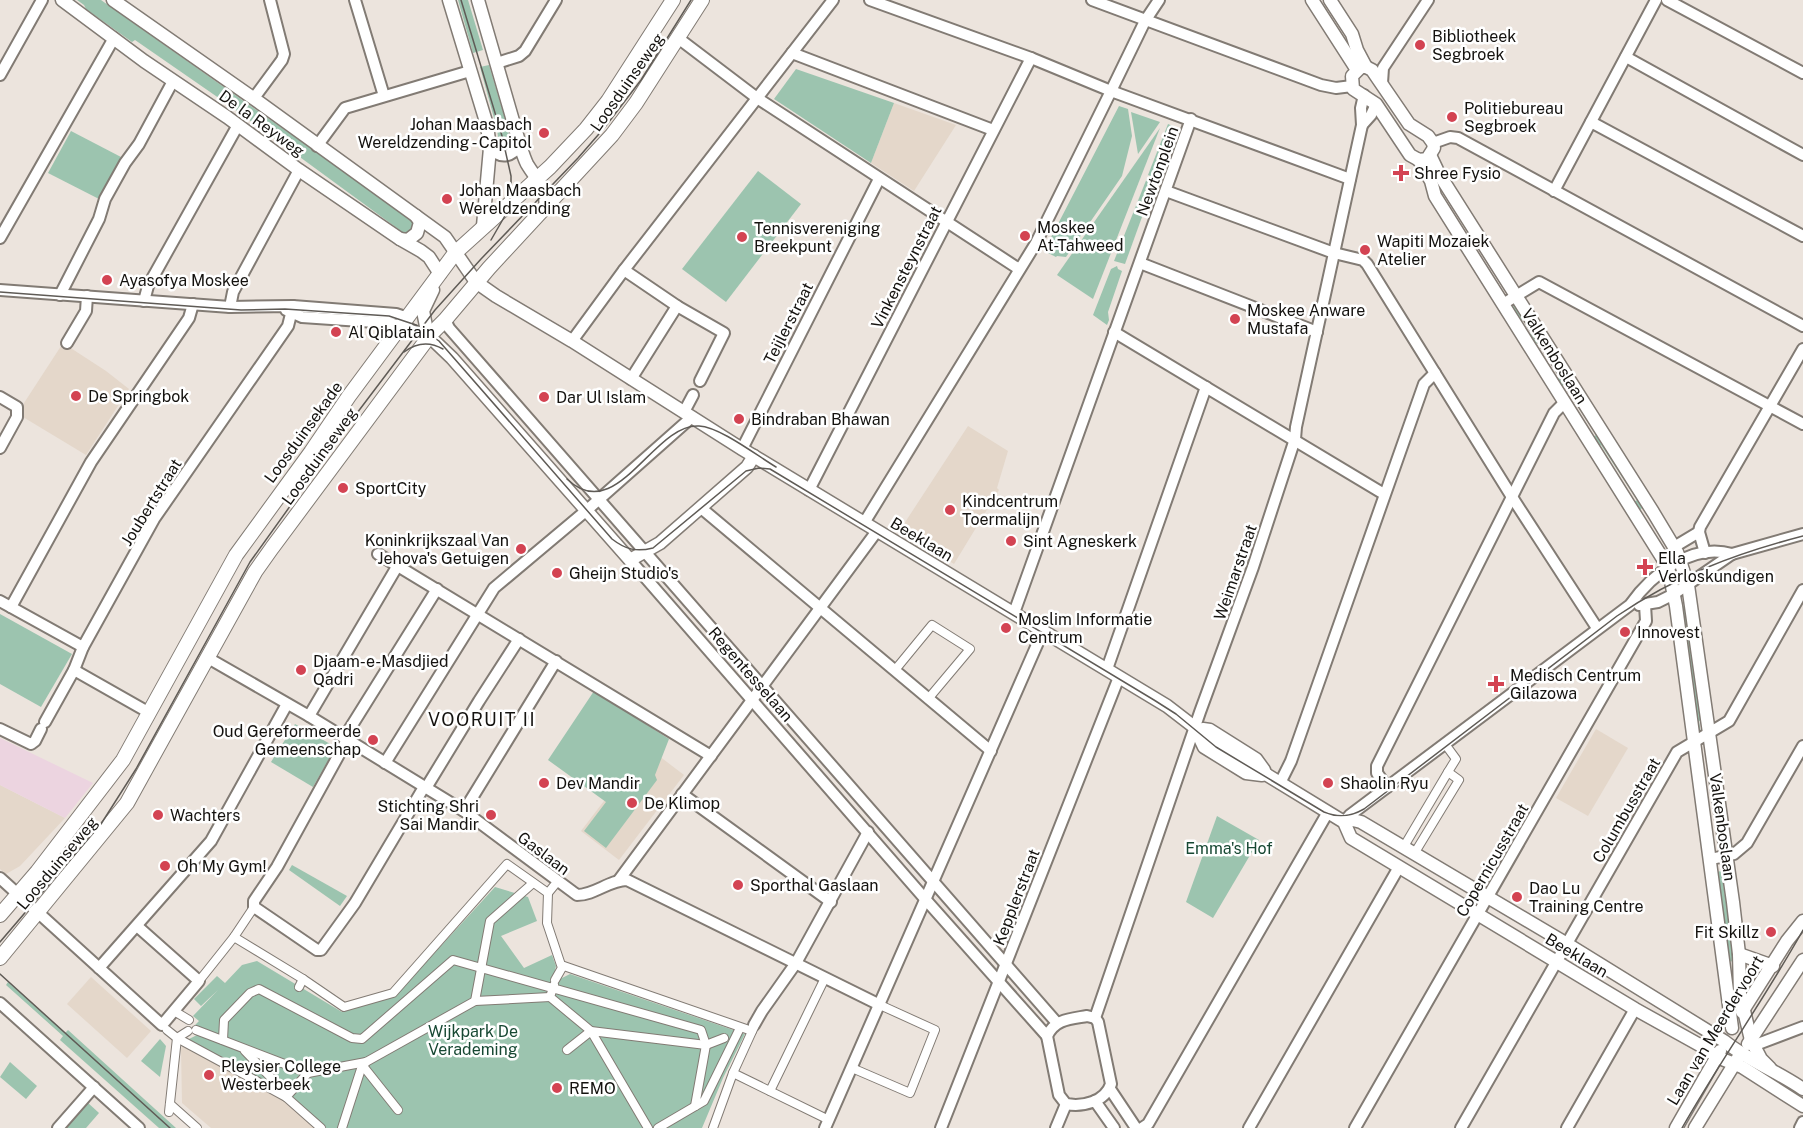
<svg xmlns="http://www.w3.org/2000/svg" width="1803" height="1128" viewBox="0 0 1803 1128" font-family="'Public Sans',sans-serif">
  <rect width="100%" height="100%" fill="#ece4dd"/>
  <g fill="#e4d7ca">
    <path d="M894,103L956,125L914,191L871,163Z"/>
    <path d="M63,343L106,371L129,389L86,455L23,417L24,403Z"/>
    <path d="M968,426L1008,451L997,488L999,490L954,564L900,530Z"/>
    <path d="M1596,729L1628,748L1588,816L1556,798Z"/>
    <path d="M646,746L684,775L619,860L581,831Z"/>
    <path d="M0,785L65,818L20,866L6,874L0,869Z"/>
    <path d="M91,977L151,1031L127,1058L67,1004Z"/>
    <path d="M182,1046L287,1101L316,1128H211L182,1103L181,1049Z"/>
  </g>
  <path fill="#ecd4e0" d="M0,738L93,783L65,818L0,785Z"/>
  <g fill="#9cc4af">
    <path d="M77,0H101L115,10L415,222L413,229L405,234L226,103L135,40L132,42L86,9L84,5Z"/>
    <path d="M458,0H468L483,50L473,53Z"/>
    <path d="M489,65L508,129L513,141L512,150L498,152L495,145L498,137L497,129L480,67Z"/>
    <path d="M796,69L894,103L871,163L774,99Z"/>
    <path d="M1119,106L1128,109L1132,136L1122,176L1066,257L1057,256L1056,257L1044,251Z"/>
    <path d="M1131,112L1160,122L1138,154Z"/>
    <path d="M1168,124L1175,127L1156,178L1148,175Z"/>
    <path d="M1160,128L1093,299L1057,275Z"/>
    <path d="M71,131L121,157L99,199L48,173Z"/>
    <path d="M758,171L801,204L726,302L682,269Z"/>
    <path d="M1147,178L1155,181L1125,264L1114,261Z"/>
    <path d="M1117,266L1118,269L1122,271L1108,312L1109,320L1107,325L1093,315L1111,269Z"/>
    <path d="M1515,305H1517L1645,506L1638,511L1633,503L1637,500L1601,445L1597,447L1592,438L1596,435L1564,385L1559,387L1555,379L1559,377L1538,343L1533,345L1527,335L1531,333L1523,320L1519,322L1512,307Z"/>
    <path d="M1688,605L1687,620L1692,658H1695L1696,670L1694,671L1699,711H1702L1703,720L1699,721L1701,734H1697L1678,608Z"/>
    <path d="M0,614L72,654L41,707L0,684Z"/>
    <path d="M594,691L669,739L655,775L657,780L606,848L584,831L606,802L548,760Z"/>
    <path d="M295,724L332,745L334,750L313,787L271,762Z"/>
    <path d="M1217,816L1259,840L1213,918L1186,902Z"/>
    <path d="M292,865L347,896L340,906L289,870Z"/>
    <path d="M1721,871L1726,902H1728L1734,961L1727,962L1717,872Z"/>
    <path d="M495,887L528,897L537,921L501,936L524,968L552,955L556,966L552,983L570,974L745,1034L723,1078L702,1128H326L293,1097L187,1040L197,1035L194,1026L199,1021L193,1016L218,990L201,1006L194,999L217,976L225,983L242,965L257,961L342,1012L396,995Z"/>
    <path d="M8,982L65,1033L68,1030L176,1128H159L60,1040L63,1036L6,985Z"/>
    <path d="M160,1039L166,1046L160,1077L141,1061Z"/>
    <path d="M10,1062L37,1086L26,1099L0,1077Z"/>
    <path d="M87,1102L99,1113L86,1128H65Z"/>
  </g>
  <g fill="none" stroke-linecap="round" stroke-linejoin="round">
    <g stroke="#827b74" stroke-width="10">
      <g id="pedestrian">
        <path d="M895,670L932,625L970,649L928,699"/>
        <path d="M1403,848L1448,772"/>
        <path d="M1414,854L1459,780L1448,772L1456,759L1445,744"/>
        <path d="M557,882L548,893L547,923L561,965L752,1031"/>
        <path d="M234,937L303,979L344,1007L393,993L507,864L548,893"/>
        <path d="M555,980L563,966"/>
        <path d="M199,981L234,937L254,907"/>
        <path d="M554,985L550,997L591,1031L648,1128"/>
        <path d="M299,987L303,979"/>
        <path d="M475,1001L550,997"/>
        <path d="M174,1011L189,1020"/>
        <path d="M167,1030L177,1038L286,1097L321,1128"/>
        <path d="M196,1030L308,1073L366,1062L475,1001L490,921L533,883"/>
        <path d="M223,1040L224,1020L250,993L259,989L352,1038L362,1039L453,960L701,1030L706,1045L724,1038"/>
        <path d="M567,1050L591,1031L706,1045L695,1106"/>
        <path d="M245,1051L287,1094"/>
        <path d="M363,1066L398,1110"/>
        <path d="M852,1068L910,1093L935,1030L880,1005"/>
        <path d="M733,1073L829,1120"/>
        <path d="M770,1091L825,978"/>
        <path d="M286,1097L308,1073"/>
        <path d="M170,1104L197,1128"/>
        <path d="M169,1112L177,1038L188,1031"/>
        <path d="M342,1128L361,1069L366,1062"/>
        <path d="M658,1128L704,1101L740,1028"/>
        <path d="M713,1128L733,1073L754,1027"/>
      </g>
    </g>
    <g stroke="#827b74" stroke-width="14">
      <g id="minor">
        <path d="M355,0L384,96"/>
        <path d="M870,0L1031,58L1111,91L1145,21L1159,0"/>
        <path d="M1092,0L1321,85L1336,88L1352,86"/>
        <path d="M1667,0L1803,73"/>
        <path d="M678,38L757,98L1019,269"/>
        <path d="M792,53L993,130"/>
        <path d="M1626,57L1803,155"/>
        <path d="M497,63L519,56L525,51L556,0"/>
        <path d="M0,75L42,0"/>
        <path d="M1382,83L1383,68L1428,0"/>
        <path d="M254,98L282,60L284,54L270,0"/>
        <path d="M1591,122L1803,236"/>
        <path d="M1362,125L1371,115L1376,104"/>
        <path d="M1433,143L1450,137L1458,138L1803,326"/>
        <path d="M317,146L345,108L470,71"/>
        <path d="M490,148C500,159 511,158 520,145"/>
        <path d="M1166,191L1334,253L1363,260L1367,264L1512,497L1597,628"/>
        <path d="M1554,191L1656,0"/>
        <path d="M0,238L114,38"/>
        <path d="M1140,263L1317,332"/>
        <path d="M624,270L677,306L724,333L700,381"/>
        <path d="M0,290L230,307L293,306L396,314L408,318"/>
        <path d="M60,295L99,219L105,199L125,163L139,144L173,81"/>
        <path d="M144,301L148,286L238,125"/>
        <path d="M1503,304L1539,282L1803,424"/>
        <path d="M230,307L233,292L299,170"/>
        <path d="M286,310L302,317L390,323L429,336"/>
        <path d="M445,320L449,328L1057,1023"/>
        <path d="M1114,332L1384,494"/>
        <path d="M572,341L624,270L833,0"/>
        <path d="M67,343L86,311L87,296"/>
        <path d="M631,379L677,306"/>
        <path d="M0,397L17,407V417L0,448"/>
        <path d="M684,412L693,395"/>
        <path d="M742,449L879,179"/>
        <path d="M809,490L1031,58"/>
        <path d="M701,508L991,751"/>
        <path d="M864,523L1036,243L1111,91L1350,179"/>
        <path d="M1674,547L1699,532"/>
        <path d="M1705,553L1699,532L1700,527L1803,349"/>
        <path d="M378,554L711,756"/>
        <path d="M630,560L926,900L1047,1036"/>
        <path d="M0,601L83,647"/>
        <path d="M1639,605L1658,602L1674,594L1732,554L1803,534"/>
        <path d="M11,607L91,462L189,318L193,304"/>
        <path d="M1014,613L1191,119"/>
        <path d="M208,658L309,716L464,811L577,895C595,895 609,880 627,880L880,1005"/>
        <path d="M1107,669L1206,387"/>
        <path d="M74,670L148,712"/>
        <path d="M309,716L398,565"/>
        <path d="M45,722L74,670L83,647L154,519L288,326L293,306"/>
        <path d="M0,729L31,744L35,741L41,729"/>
        <path d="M344,738L437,589"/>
        <path d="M347,740L277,867L254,901V907L317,950H321L355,903L424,787"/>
        <path d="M385,763L494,588L587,510L692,417"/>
        <path d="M1280,783L1291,761L1424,384L1435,373"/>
        <path d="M1387,787L1377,773V766L1554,413L1564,403"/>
        <path d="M426,788L479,701L519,639"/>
        <path d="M682,794L831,902"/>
        <path d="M464,811L556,661"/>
        <path d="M1344,822L1350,815L1630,605C1651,575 1692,542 1732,554"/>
        <path d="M1711,859L1734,854L1747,843L1803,746"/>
        <path d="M0,878L162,1025L199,981L137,926"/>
        <path d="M619,880L877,531"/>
        <path d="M99,968L211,841L287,704"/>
        <path d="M0,1003L139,1128"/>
        <path d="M1087,1016L1095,1018L1098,1022L1111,1084C1105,1102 1083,1107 1066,1104L1059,1095L1047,1036C1055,1019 1070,1019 1087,1016Z"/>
        <path d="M1095,1018L1200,712L1253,567L1295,439L1296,427L1362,125L1361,108L1364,95"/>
        <path d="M754,1025L762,1011L796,963L868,832"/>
        <path d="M1751,1040L1758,1044L1803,1027"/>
        <path d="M1110,1089L1136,1128"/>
        <path d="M1095,1101L1114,1128"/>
        <path d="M58,1128L94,1087"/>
        <path d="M825,1128L1043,631"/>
        <path d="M941,1128L1119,677"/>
        <path d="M1056,1128L1066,1104"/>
        <path d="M1142,1128L1148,1124L1328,812"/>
        <path d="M1249,1128L1399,867"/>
        <path d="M1355,1128L1646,621L1645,605"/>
        <path d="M1461,1128L1677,752L1729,721L1803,590"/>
        <path d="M1567,1128L1635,1009"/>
        <path d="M1800,1128L1803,1122"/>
      </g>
    </g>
    <g stroke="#827b74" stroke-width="15">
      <g id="tertiary">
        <path d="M62,0L144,61L227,117L299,170L400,239L421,251L429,257L440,274"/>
        <path d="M113,0L260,103L445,237L476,282L496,296L572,341L742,449L1167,706L1215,743L1344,822L1351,838L1635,1009L1705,1048L1717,1057L1742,1067L1803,1106"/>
        <path d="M449,0L487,125L490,148L483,226"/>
        <path d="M478,0L520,145C522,151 524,158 527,164C537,181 548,187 545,209"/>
        <path d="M1312,0L1357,70"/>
        <path d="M1330,0L1352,34L1357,50L1366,67"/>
        <path d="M1361,67H1366L1372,70L1409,124L1428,136L1433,143L1434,148L1427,159L1419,160L1410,155L1376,104L1353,89L1352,76Z"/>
        <path d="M1430,155L1439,174L1653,512L1677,552L1688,585L1733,902L1739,954L1740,994L1751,1040L1761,1059L1770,1068"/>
        <path d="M1419,160L1431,181L1435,196L1668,567L1676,606L1732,1028"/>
        <path d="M400,239L408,240L417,233L420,222L416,216"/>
        <path d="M433,290L423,311L427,331L429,336L452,358L630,560L660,543L747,467L754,456"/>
        <path d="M1203,729L1210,730L1256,759L1264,770"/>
        <path d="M1196,730L1204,747L1246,773L1262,775"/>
        <path d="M1344,822L1353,820L1361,822L1567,944L1724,1041C1749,1061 1777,1071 1803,1089"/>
        <path d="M1739,954L1773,966"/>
        <path d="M1742,1012L1787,941L1803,921"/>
        <path d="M1748,1044L1803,960"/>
        <path d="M1676,1128L1720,1051"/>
        <path d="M1695,1128L1738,1058"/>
      </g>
    </g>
    <g stroke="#827b74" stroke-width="16">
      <g id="secondary">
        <path d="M0,915L37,872L123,760L236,555L311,452L349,396L455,253L550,167L586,129L608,101L673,0"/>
        <path d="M0,958L127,803L255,572L272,548L431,334L445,320L489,268L612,135L636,103L702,0"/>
      </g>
    </g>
    <use href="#pedestrian" stroke="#fff" stroke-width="8"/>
    <use href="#minor" stroke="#fff" stroke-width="10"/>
    <use href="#tertiary" stroke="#fff" stroke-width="12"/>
    <use href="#secondary" stroke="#fff" stroke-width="14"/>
    <g stroke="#5f5b56" stroke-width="1.5">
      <path d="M461,0L502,136L511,176V194L506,214L491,240"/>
      <path d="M0,292L241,310L285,309L389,316L416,325L439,341L612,539C626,550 637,552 653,548L746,471L759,468L770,469L1154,700L1176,714L1216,747L1324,812C1338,818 1350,817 1364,809L1617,616C1676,576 1734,554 1803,536"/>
      <path d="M404,352C416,343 429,341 443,349"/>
      <path d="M567,479C617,527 653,423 699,426C720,427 756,455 776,467"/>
      <path d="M0,942L101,824L136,769L250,562L354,417L435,310L481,259L578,158L605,127L641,80L691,0"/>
      <path d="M0,974L170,1128"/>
      <path d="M1682,1128C1720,1061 1765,998 1803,930"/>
    </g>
  </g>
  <g fill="#d34352" stroke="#fff" stroke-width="2">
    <circle cx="1420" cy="45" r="6"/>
    <circle cx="1452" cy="117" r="6"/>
    <circle cx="544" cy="133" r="6"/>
    <path d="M1398 164h6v6h6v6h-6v6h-6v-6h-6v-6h6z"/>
    <circle cx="447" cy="199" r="6"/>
    <circle cx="1025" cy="236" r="6"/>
    <circle cx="742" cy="237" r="6"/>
    <circle cx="1365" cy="250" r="6"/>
    <circle cx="107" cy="280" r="6"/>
    <circle cx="1235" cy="319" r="6"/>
    <circle cx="336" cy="332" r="6"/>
    <circle cx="76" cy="396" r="6"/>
    <circle cx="544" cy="397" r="6"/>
    <circle cx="739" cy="419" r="6"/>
    <circle cx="343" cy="488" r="6"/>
    <circle cx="950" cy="510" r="6"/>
    <circle cx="1011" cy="541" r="6"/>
    <circle cx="521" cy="549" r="6"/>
    <path d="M1642 558h6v6h6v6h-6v6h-6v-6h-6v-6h6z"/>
    <circle cx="557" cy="573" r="6"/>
    <circle cx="1006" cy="628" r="6"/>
    <circle cx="1625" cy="632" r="6"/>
    <circle cx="301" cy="670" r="6"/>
    <path d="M1493 675h6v6h6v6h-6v6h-6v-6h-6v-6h6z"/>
    <circle cx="373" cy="740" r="6"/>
    <circle cx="544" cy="783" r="6"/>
    <circle cx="1328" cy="783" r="6"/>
    <circle cx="632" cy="803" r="6"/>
    <circle cx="158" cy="815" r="6"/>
    <circle cx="491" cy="815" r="6"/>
    <circle cx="165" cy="866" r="6"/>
    <circle cx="738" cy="885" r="6"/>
    <circle cx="1517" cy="897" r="6"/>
    <circle cx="1771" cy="932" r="6"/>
    <circle cx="209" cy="1075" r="6"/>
    <circle cx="557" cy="1088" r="6"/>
  </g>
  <g text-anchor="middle" stroke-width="5" stroke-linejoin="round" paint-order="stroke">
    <g font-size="16" fill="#14120f" stroke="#fff" text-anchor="start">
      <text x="1432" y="42">Bibliotheek<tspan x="1432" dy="18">Segbroek</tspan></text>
      <text x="1464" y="114">Politiebureau<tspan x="1464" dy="18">Segbroek</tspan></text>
      <text x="532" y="130" text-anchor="end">Johan Maasbach<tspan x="532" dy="18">Wereldzending - Capitol</tspan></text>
      <text x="1414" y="179">Shree Fysio</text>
      <text x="459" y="196">Johan Maasbach<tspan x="459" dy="18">Wereldzending</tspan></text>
      <text x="1037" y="233">Moskee<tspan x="1037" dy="18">At-Tahweed</tspan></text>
      <text x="754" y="234">Tennisvereniging<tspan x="754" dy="18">Breekpunt</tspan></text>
      <text x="1377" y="247">Wapiti Mozaiek<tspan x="1377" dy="18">Atelier</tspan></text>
      <text x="119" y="286">Ayasofya Moskee</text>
      <text x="1247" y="316">Moskee Anware<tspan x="1247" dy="18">Mustafa</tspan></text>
      <text x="348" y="338">Al Qiblatain</text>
      <text x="88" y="402">De Springbok</text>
      <text x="556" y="403">Dar Ul Islam</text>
      <text x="751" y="425">Bindraban Bhawan</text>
      <text x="355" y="494">SportCity</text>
      <text x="962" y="507">Kindcentrum<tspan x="962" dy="18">Toermalijn</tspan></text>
      <text x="509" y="546" text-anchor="end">Koninkrijkszaal Van<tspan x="509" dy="18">Jehova's Getuigen</tspan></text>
      <text x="1023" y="547">Sint Agneskerk</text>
      <text x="1658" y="564">Ella<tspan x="1658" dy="18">Verloskundigen</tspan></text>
      <text x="569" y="579">Gheijn Studio's</text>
      <text x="1018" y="625">Moslim Informatie<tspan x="1018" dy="18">Centrum</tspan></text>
      <text x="1637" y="638">Innovest</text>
      <text x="313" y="667">Djaam-e-Masdjied<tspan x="313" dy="18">Qadri</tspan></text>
      <text x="1510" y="681">Medisch Centrum<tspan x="1510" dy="18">Gilazowa</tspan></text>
      <text x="361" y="737" text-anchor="end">Oud Gereformeerde<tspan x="361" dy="18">Gemeenschap</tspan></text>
      <text x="556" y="789">Dev Mandir</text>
      <text x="1340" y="789">Shaolin Ryu</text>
      <text x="644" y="809">De Klimop</text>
      <text x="479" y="812" text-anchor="end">Stichting Shri<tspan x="479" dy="18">Sai Mandir</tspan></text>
      <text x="170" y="821">Wachters</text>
      <text x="177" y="872">Oh My Gym!</text>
      <text x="750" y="891">Sporthal Gaslaan</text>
      <text x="1529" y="894">Dao Lu<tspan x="1529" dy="18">Training Centre</tspan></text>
      <text x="1759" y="938" text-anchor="end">Fit Skillz</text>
      <text x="221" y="1072">Pleysier College<tspan x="221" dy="18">Westerbeek</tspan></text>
      <text x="569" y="1094">REMO</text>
    </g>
    <g font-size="16" fill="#14120f" stroke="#fff">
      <text transform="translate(627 82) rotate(-55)" y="6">Loosduinseweg</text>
      <text transform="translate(262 123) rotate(36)" y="6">De la Reyweg</text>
      <text transform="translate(1157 171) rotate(-70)" y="6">Newtonplein</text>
      <text transform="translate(906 267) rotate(-63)" y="6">Vinkensteynstraat</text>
      <text transform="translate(788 323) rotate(-63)" y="6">Teijlerstraat</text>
      <text transform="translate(1555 356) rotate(58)" y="6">Valkenboslaan</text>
      <text transform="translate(303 432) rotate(-54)" y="6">Loosduinsekade</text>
      <text transform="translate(319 456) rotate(-54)" y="6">Loosduinseweg</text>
      <text transform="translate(151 502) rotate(-58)" y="6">Joubertstraat</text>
      <text transform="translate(922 539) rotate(31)" y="6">Beeklaan</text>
      <text transform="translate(1235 572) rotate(-71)" y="6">Weimarstraat</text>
      <text transform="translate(751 674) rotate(49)" y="6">Regentesselaan</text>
      <text transform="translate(1626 810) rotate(-60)" y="6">Columbusstraat</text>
      <text transform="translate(1723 827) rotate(82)" y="6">Valkenboslaan</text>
      <text transform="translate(544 853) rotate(37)" y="6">Gaslaan</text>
      <text transform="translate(1492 860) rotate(-60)" y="6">Copernicusstraat</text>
      <text transform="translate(57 863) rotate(-50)" y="6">Loosduinseweg</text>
      <text transform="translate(1016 897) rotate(-69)" y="6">Kepplerstraat</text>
      <text transform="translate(1577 955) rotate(31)" y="6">Beeklaan</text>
      <text transform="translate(1715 1030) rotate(-59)" y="6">Laan van Meerdervoort</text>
    </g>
    <g font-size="16" fill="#174833" stroke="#fff">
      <text x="1229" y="854">Emma's Hof</text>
      <text x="473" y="1037">Wijkpark De<tspan x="473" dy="18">Verademing</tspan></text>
    </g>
    <g font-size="18" letter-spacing="1.5" fill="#14120f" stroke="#fff">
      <text x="482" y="726">VOORUIT II</text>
    </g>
  </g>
</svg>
